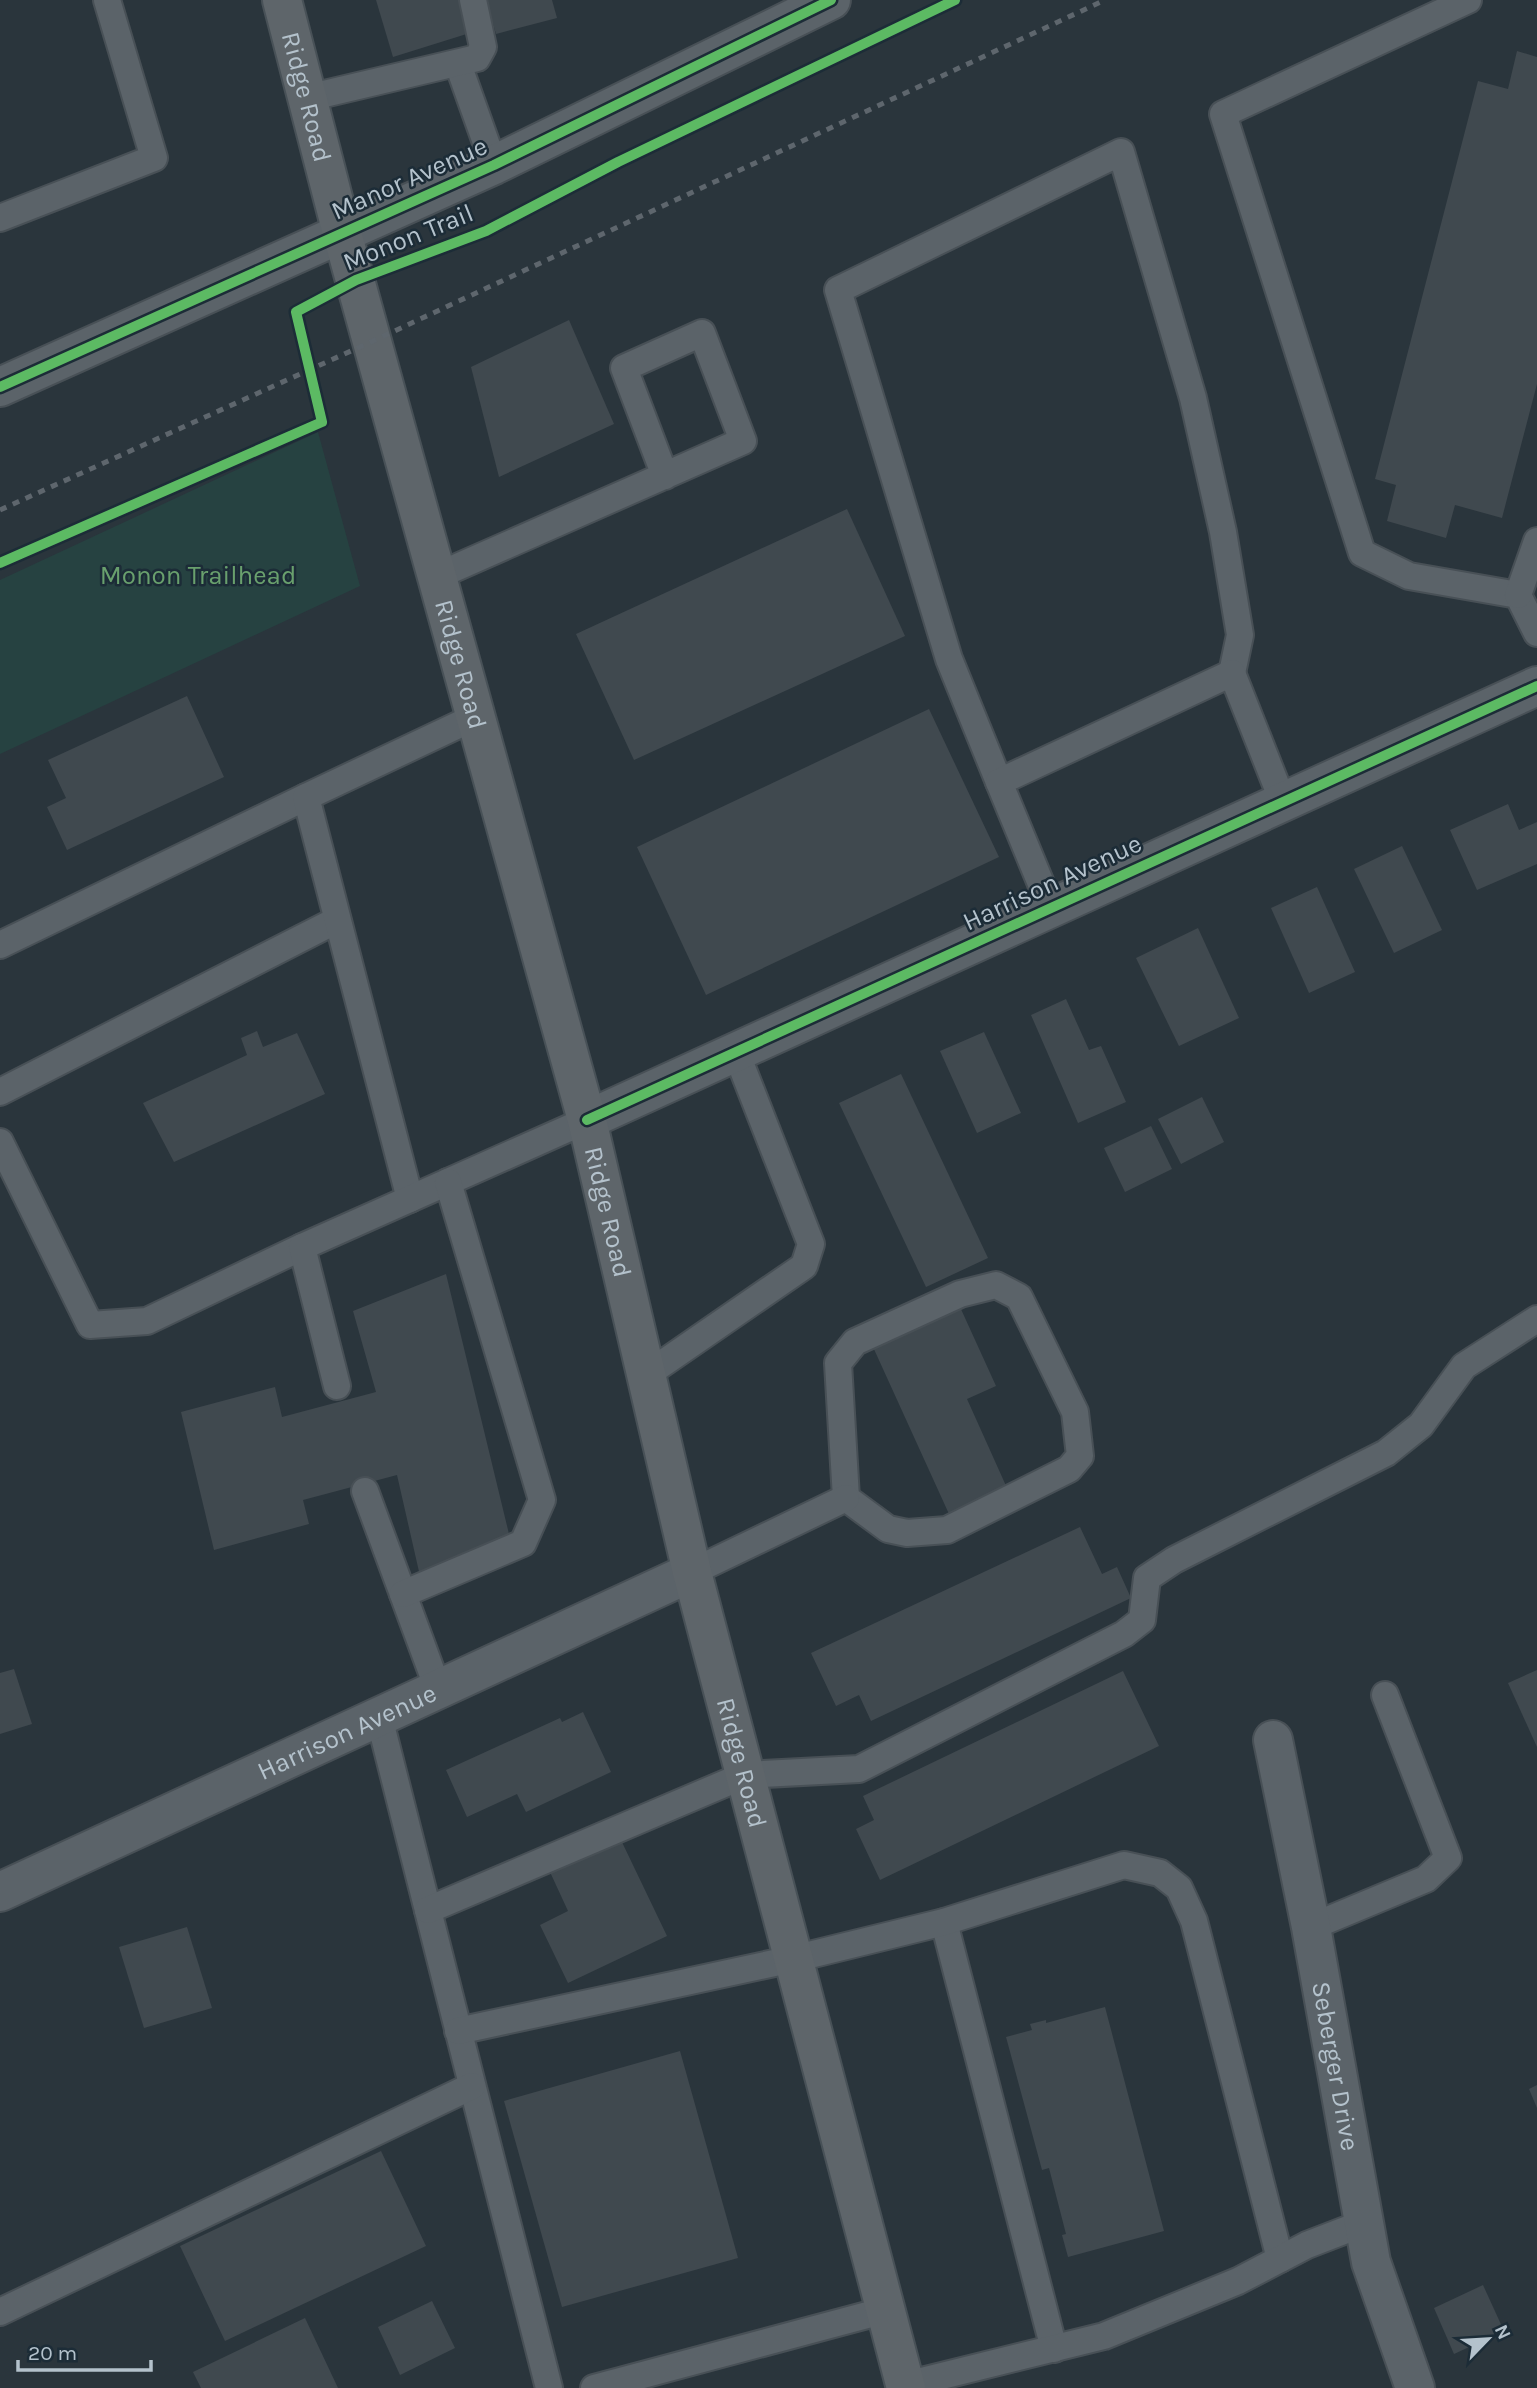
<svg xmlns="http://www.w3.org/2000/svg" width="1537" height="2388" viewBox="0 0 1537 2388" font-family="Karla,sans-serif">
  <rect width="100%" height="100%" fill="#2a353c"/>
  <path fill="#264241" d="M318,432L360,586L0,754V580Z"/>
  <g fill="#40494f">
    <path d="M376,0H465L473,32L393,57Z"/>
    <path d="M486,0H552L557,18L496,34Z"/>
    <path d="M1517,51L1537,57V384L1502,518L1455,505L1446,538L1387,521L1396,485L1375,479L1478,81L1508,89Z"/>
    <path d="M569,320L614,424L499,477L471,367Z"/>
    <path d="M847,509L905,636L634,760L576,634Z"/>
    <path d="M187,696L224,777L67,850L47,807L66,798L48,760Z"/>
    <path d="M929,709L999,857L706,995L637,847Z"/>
    <path d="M1508,804L1519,830L1537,822V864L1477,890L1450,830Z"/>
    <path d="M1402,846L1442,930L1394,953L1354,869Z"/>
    <path d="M1317,887L1355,972L1309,993L1271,908Z"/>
    <path d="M1198,928L1239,1018L1179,1046L1136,958Z"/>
    <path d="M1066,999L1089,1050L1101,1046L1126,1102L1078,1123L1031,1015Z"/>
    <path d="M257,1031L263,1047L297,1033L325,1094L174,1162L143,1103L247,1055L241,1038Z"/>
    <path d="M984,1032L1021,1113L977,1133L940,1051Z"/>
    <path d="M901,1074L988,1258L926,1287L839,1103Z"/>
    <path d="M1202,1097L1224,1142L1181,1164L1158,1119Z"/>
    <path d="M1151,1126L1172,1169L1125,1192L1104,1148Z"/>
    <path d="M446,1274L509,1534L420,1576L397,1475L303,1500L309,1524L214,1550L181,1412L275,1387L282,1417L376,1392L353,1311Z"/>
    <path d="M960,1307L996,1386L967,1399L1007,1488L949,1514L873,1347Z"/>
    <path d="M1080,1527L1102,1574L1117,1567L1131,1598L871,1721L859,1695L836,1706L811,1653Z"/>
    <path d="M14,1669L32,1724L0,1734V1673Z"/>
    <path d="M1537,1670V1747L1508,1683Z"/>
    <path d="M1123,1671L1159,1746L880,1880L856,1829L874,1820L863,1796Z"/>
    <path d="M583,1712L611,1772L526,1812L517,1794L467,1817L446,1770L560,1718L562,1722Z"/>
    <path d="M620,1838L667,1936L568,1983L540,1925L568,1911L550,1872Z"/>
    <path d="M187,1927L212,2008L144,2028L119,1947Z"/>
    <path d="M1105,2007L1164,2231L1068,2257L1062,2235L1066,2234L1049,2168L1042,2170L1006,2037L1032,2030L1030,2024L1046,2020V2023Z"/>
    <path d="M680,2051L738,2258L562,2307L504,2101Z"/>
    <path d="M1537,2085V2108L1529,2089Z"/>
    <path d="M381,2151L426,2246L225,2341L180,2246Z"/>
    <path d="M1483,2285L1504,2331L1454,2354L1434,2308Z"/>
    <path d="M432,2301L455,2348L400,2375L378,2327Z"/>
    <path d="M305,2318L338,2388H201L193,2372Z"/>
  </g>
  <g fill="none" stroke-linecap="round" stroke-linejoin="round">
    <g stroke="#485056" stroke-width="30">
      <g id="lane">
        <path d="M1468,0L1223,114L1362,553L1409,576L1518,595L1537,633"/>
        <path d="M458,64L494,165"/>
        <path d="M307,98L477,58L483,47L473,0"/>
        <path d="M0,218L154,158L107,0"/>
        <path d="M437,576L743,441L702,333L624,368L665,476"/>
        <path d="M1518,595L1537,541"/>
        <path d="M999,782L949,659L838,290L1121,152L1193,398L1223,532L1240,635L1232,673"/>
        <path d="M1051,908L999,782L1232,673L1283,802"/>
        <path d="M0,945L306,797"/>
        <path d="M0,1092L337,920"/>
        <path d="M0,1142L90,1325L147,1321L302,1247"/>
        <path d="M410,1199L306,797L475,717"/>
        <path d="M996,1285L1019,1297L1075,1412L1080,1456L1069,1469L947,1530L907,1533L888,1529L846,1498L838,1363L855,1342L960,1294Z"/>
        <path d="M646,1375L804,1266L811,1244L736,1052"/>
        <path d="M337,1386L302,1247L587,1120"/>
        <path d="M365,1491L438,1689"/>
        <path d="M692,1572L846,1498"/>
        <path d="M403,1594L523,1543L542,1500L448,1182"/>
        <path d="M379,1717L549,2388"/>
        <path d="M428,1910L745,1775L859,1769L1124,1634L1142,1620L1147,1578L1174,1560L1386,1453L1421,1425L1464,1366L1537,1319"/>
        <path d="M944,1922L1054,2349"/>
        <path d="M1311,1927L1426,1879L1448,1858L1385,1695"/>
        <path d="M458,2031L793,1959L944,1922L1124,1865L1160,1873L1179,1888L1194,1921L1280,2259"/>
        <path d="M0,2312L472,2086"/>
        <path d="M905,2385L1104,2336L1238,2281L1307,2245L1364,2223"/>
        <path d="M594,2388L886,2310"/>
      </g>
    </g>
    <g stroke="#485056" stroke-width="42">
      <g id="street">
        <path d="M0,387L494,165L831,0"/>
        <path d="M587,1120L1537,686"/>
        <path id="s1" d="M1273,1740L1311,1927L1371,2262L1415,2388"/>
        <path id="s2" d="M0,1892L692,1572"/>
      </g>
    </g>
    <g stroke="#485157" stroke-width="42">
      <g id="primary">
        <path id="s3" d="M282,0L342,233L587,1120L692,1572L906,2388"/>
      </g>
    </g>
    <use href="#lane" stroke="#5b6369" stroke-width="26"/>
    <use href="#street" stroke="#5b6369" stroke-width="38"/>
    <use href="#primary" stroke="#5e656a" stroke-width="38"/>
    <path stroke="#5e666d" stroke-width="5" stroke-dasharray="7 7" stroke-linecap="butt" d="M0,510L373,341L1105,0"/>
    <g stroke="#1c2c37" stroke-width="15">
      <g id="cycleway">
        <path d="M0,387L494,165L831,0"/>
        <path d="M0,563L322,422L296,312L356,280L486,231L618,162L955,0"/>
        <path d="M587,1120L1537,686"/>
      </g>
    </g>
    <use href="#cycleway" stroke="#5cba63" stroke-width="10"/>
  </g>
  <g text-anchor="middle" stroke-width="5" stroke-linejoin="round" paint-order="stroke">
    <g font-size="26" fill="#b4c2cc" stroke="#1c2c37">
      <text dy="9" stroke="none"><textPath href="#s3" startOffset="100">Ridge Road</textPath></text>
      <text transform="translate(409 178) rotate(-24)" y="9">Manor Avenue</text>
      <text transform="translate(408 237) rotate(-22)" y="9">Monon Trail</text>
      <text dy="9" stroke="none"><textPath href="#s3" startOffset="688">Ridge Road</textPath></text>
      <text transform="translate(1052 882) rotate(-25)" y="9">Harrison Avenue</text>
      <text dy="9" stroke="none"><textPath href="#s3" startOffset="1255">Ridge Road</textPath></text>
      <text dy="9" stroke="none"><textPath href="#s2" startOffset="382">Harrison Avenue</textPath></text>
      <text dy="9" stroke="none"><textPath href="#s3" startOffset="1822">Ridge Road</textPath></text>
      <text dy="9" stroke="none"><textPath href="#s1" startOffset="332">Seberger Drive</textPath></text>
    </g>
    <g font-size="26" fill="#69a06d" stroke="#1c2c37">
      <text x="198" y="584">Monon Trailhead</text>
    </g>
  </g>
  <g transform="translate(1488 2339) rotate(65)" stroke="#1c2c37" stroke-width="5" paint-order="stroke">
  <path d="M0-5L12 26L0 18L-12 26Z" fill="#b4c2cc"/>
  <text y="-10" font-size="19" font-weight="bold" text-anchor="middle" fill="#b4c2cc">N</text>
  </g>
  <path d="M18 2360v10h133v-10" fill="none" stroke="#b4c2cc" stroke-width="3.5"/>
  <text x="28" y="2360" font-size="21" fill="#b4c2cc" stroke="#1c2c37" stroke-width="5" paint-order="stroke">20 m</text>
</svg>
